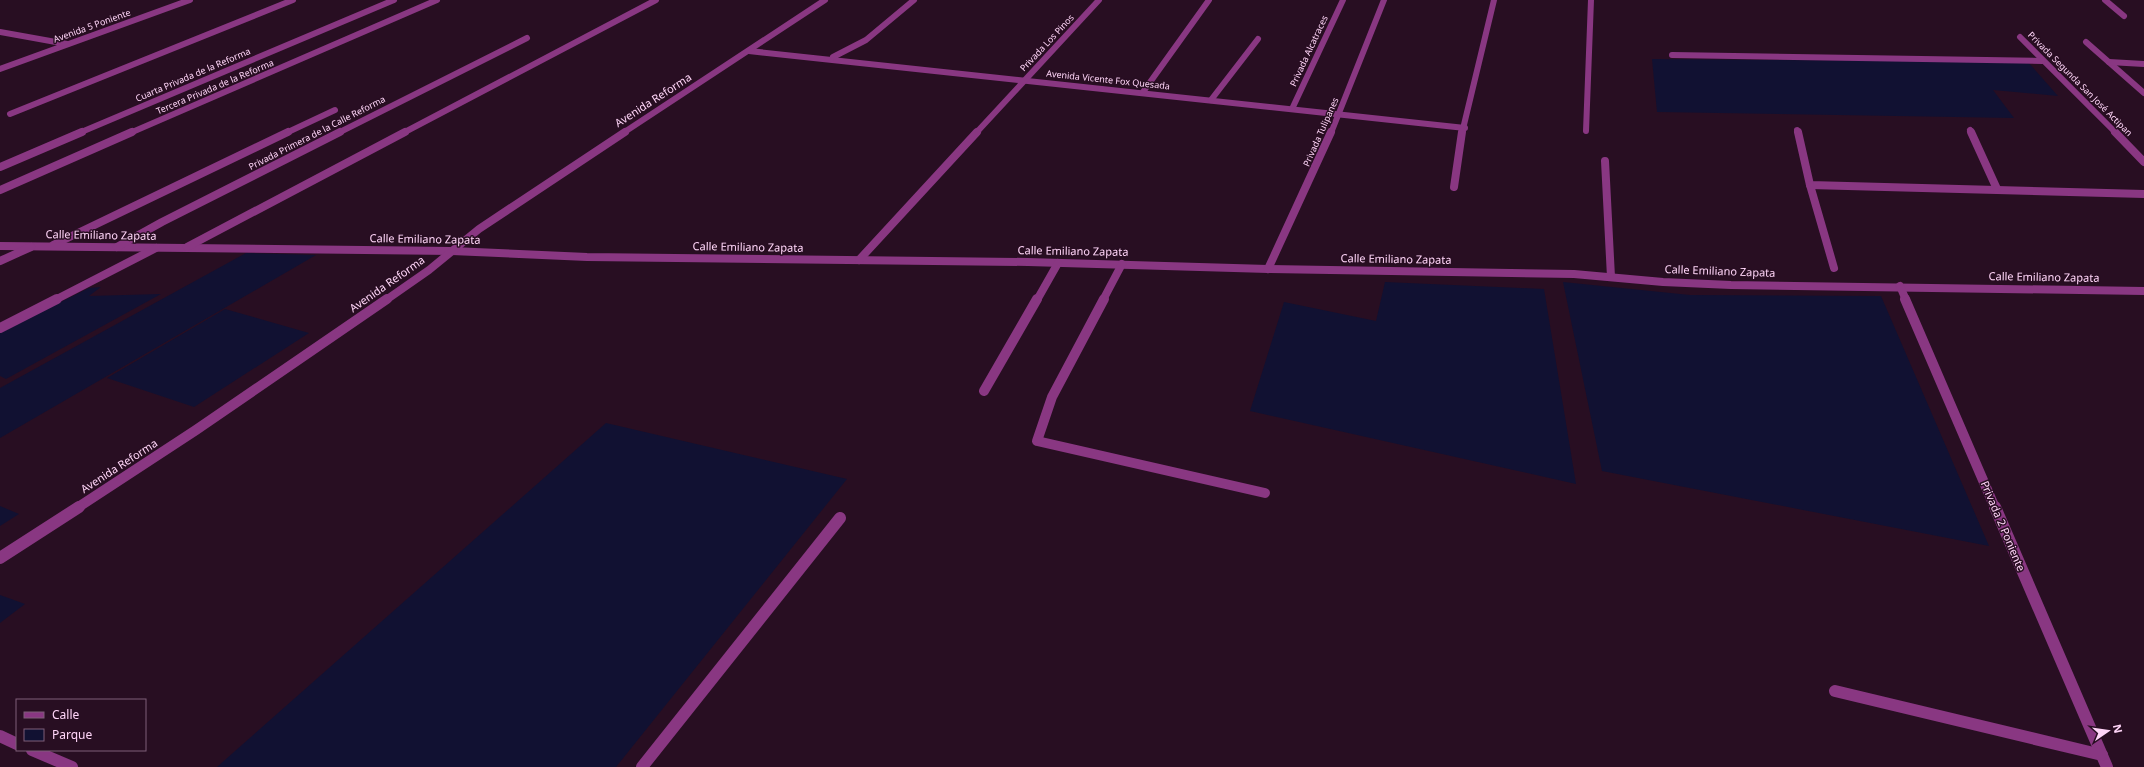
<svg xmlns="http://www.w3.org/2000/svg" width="2144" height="767" viewBox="0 0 2144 767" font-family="'Noto Sans',sans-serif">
  <rect width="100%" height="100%" fill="#280e22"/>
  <g fill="#111132">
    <path d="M1652,59L2028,62L2058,96L1993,90L2014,118L1657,112Z"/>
    <path d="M246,253L316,255L0,438V388Z"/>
    <path d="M1385,282L1544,289L1576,484L1250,411L1284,302L1376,321Z"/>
    <path d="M1563,282L1690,295L1881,296L1989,546L1602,471Z"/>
    <path d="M101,287L89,296L161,294L6,379L0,376V332L89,288Z"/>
    <path d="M225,309L309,333L194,407L107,378Z"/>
    <path d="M606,423L847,479L616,767H217Z"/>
    <path d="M0,506L19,514L0,526Z"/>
    <path d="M0,595L25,604L0,623Z"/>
  </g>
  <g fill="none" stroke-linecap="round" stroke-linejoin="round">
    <g stroke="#893782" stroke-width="6">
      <path d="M2105,0L2124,16"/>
      <path d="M0,32L67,44"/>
      <path d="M2020,37L2116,133"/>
      <path d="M2086,42L2144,93"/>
      <path d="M749,51L1465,128"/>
      <path d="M1672,55L2042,61"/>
      <path d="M833,57L866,40L914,0"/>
      <path d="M2109,62L2144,64"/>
      <path d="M0,69L190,0"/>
      <path d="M1143,92L1209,0"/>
      <path d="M1211,100L1258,39"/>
      <path d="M1292,109L1343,0"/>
      <path d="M10,114L293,0"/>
      <path d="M1797,130L1798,133"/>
      <path d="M1970,130L1972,133"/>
      <path d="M1586,131L1591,0"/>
      <path d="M79,133L394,0"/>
      <path d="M130,133L437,0"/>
      <path d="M286,133L335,110"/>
      <path d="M338,133L527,38"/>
      <path d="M403,133L656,0"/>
      <path d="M623,133L825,0"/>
      <path d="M976,133L1099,0"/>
      <path d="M1331,133L1384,0"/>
      <path d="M1462,133L1494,0"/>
    </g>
    <g stroke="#893782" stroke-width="8">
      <path d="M1798,132L1810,185L2144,194"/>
      <path d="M1971,132L1997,189"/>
      <path d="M2115,132L2144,162"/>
      <path d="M1605,161L1611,277"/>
      <path d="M0,167L82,132"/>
      <path d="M1810,185L1834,268"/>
      <path d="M1454,187L1462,132"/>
      <path d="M0,190L132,132"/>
      <path d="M53,245L288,132"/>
      <path d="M0,246L452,251L587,257L1028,262L1268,269L1574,274L1663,282L1731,285L2144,291"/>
      <path d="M117,247L162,222L340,132"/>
      <path d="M187,247L405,132"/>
      <path d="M859,260L977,132"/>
      <path d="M0,261L31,247"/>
      <path d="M1268,269L1331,132"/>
      <path d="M1900,286L1906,300"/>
      <path d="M55,300L156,248"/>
      <path d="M386,300L429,270L479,229L625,132"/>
      <path d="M1037,300L1058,263"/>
      <path d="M1103,300L1122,264"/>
    </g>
    <g stroke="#893782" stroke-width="10">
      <path d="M1104,299L1052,397L1037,441L1265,493"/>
      <path d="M1905,299L1995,508"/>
      <path d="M0,328L57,299"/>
      <path d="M984,391L1037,299"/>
      <path d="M77,508L196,430L387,299"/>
    </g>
    <g stroke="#893782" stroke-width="12">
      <path d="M1995,507L2107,767"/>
      <path d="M0,558L79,507"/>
      <path d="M1835,691L2102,755"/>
      <path d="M0,736L17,744"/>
      <path d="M32,750L72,767"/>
      <path d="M642,767L840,518"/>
    </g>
  </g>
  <g text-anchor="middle" stroke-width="3" stroke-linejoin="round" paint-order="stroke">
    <g font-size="9" fill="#ffd5f8" stroke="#280e22">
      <text transform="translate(92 26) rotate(-20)" y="3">Avenida 5 Poniente</text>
      <text transform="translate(1047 43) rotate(-47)" y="3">Privada Los Pinos</text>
      <text transform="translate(1309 51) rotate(-65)" y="3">Privada Alcatraces</text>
      <text transform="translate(193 75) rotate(-23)" y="3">Cuarta Privada de la Reforma</text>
      <text transform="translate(1108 80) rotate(6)" y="3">Avenida Vicente Fox Quesada</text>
      <text transform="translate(2080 84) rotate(45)" y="3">Privada Segunda San José Actipan</text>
      <text transform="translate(215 87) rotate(-23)" y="3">Tercera Privada de la Reforma</text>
      <text transform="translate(1321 132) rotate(-66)" y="3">Privada Tulipanes</text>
      <text transform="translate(317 133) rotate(-27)" y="3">Privada Primera de la Calle Reforma</text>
    </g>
    <g font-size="11" fill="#ffd5f8" stroke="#280e22">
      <text transform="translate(653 100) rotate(-33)" y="4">Avenida Reforma</text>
      <text transform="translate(101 235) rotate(1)" y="4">Calle Emiliano Zapata</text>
      <text transform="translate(425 239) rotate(1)" y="4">Calle Emiliano Zapata</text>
      <text transform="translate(748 247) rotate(1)" y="4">Calle Emiliano Zapata</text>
      <text transform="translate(1073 251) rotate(1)" y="4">Calle Emiliano Zapata</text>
      <text transform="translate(1396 259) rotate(1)" y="4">Calle Emiliano Zapata</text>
      <text transform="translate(1720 271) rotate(2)" y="4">Calle Emiliano Zapata</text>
      <text transform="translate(2044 277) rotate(1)" y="4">Calle Emiliano Zapata</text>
      <text transform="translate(387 284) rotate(-35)" y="4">Avenida Reforma</text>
      <text transform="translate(119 466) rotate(-33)" y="4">Avenida Reforma</text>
      <text transform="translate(2003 526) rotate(67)" y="4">Privada 2 Poniente</text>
    </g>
  </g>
  <rect x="16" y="699" width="130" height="52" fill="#280e22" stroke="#7e5e78"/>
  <rect x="24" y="712" width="20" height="6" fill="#893782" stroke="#7e5e78"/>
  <text x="52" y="719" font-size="12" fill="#ffd5f8">Calle</text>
  <rect x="24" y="729" width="20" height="12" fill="#111132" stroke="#7e5e78"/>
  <text x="52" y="739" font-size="12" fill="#ffd5f8">Parque</text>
  <g transform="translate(2108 731) rotate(77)" stroke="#280e22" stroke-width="3" paint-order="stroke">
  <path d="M0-3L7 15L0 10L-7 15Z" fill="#ffd5f8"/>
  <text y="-6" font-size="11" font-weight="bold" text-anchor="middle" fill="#ffd5f8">N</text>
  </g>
</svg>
